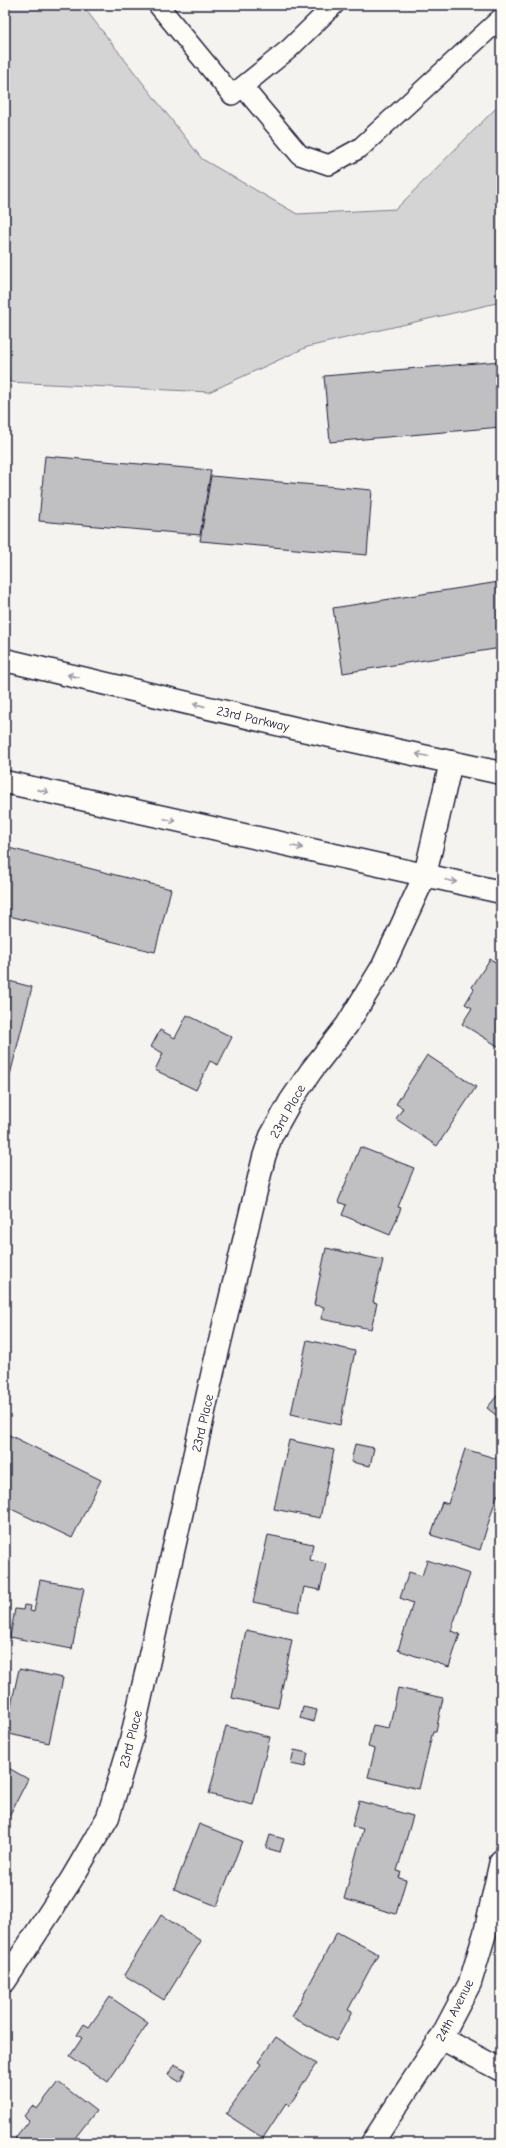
<svg xmlns="http://www.w3.org/2000/svg" width="506" height="2148" viewBox="0 0 506 2148" font-family="'Comic Neue',sans-serif">
  <rect width="100%" height="100%" fill="#f4f3ef"/>
  <filter id="ink" filterUnits="userSpaceOnUse"><feTurbulence type="fractalNoise" baseFrequency=".025" numOctaves="2"/><feDisplacementMap in="SourceGraphic" scale="8" xChannelSelector="R" yChannelSelector="G"/><feConvolveMatrix kernelMatrix="1 2 1 2 8 2 1 2 1" color-interpolation-filters="sRGB"/></filter>
  <g filter="url(#ink)">
    <path fill="#d5d4d5" stroke="#7c7b88" d="M5,5H82L202,159L297,214L396,209L501,103V302L307,347L209,392L9,382L5,355Z"/>
    <g fill="#c0bfc2" stroke="#22223b">
      <path d="M501,361V427L330,442L324,376Z"/>
      <path d="M45,456L211,470L200,535L39,521Z"/>
      <path d="M211,476L372,490L367,555L200,541Z"/>
      <path d="M499,582L501,648L343,673L333,608Z"/>
      <path d="M5,847L171,889L155,952L5,915Z"/>
      <path d="M490,959L501,965V1048L462,1024L472,1008L465,1004L474,989L472,987Z"/>
      <path d="M5,980L32,987L5,1095Z"/>
      <path d="M187,1015L232,1037L218,1065L210,1061L196,1090L155,1070L163,1053L151,1047L160,1030L175,1038Z"/>
      <path d="M427,1055L476,1087L437,1146L396,1119L403,1108L396,1104Z"/>
      <path d="M360,1147L414,1168L398,1207L401,1208L390,1235L342,1215L346,1205L338,1202Z"/>
      <path d="M326,1248L383,1260L373,1302L377,1303L371,1329L321,1319L324,1307L314,1305Z"/>
      <path d="M307,1340L355,1351L340,1425L291,1414Z"/>
      <path d="M501,1391V1419L487,1408Z"/>
      <path d="M5,1433L101,1480L72,1538L5,1506Z"/>
      <path d="M289,1440L334,1450L320,1518L274,1509Z"/>
      <path d="M355,1444L374,1448L370,1466L351,1462Z"/>
      <path d="M465,1449L501,1460V1496L497,1495L480,1550L431,1535L442,1502L448,1504Z"/>
      <path d="M268,1535L313,1544L310,1560L326,1564L320,1590L304,1587L299,1612L253,1602Z"/>
      <path d="M427,1560L470,1574L451,1631L460,1634L449,1667L398,1650L413,1603L400,1598L409,1572L422,1576Z"/>
      <path d="M40,1580L84,1588L72,1649L10,1637L15,1609L23,1610L24,1605L31,1606L30,1611L34,1612Z"/>
      <path d="M246,1630L292,1640L278,1708L232,1698Z"/>
      <path d="M19,1669L63,1678L49,1743L5,1733Z"/>
      <path d="M398,1688L443,1698L436,1731H433L419,1789L368,1777L375,1749L368,1747L373,1725L389,1728Z"/>
      <path d="M303,1707L317,1710L314,1722L300,1718Z"/>
      <path d="M226,1726L270,1737L253,1805L209,1794Z"/>
      <path d="M294,1750L308,1753L305,1767L291,1764Z"/>
      <path d="M5,1766L28,1779L5,1824Z"/>
      <path d="M359,1801L413,1816L397,1871L401,1872L399,1878L406,1880L396,1914L344,1899L363,1829L352,1826Z"/>
      <path d="M199,1824L242,1841L217,1906L174,1889Z"/>
      <path d="M270,1835L284,1839L280,1852L266,1848Z"/>
      <path d="M161,1915L201,1941L164,2000L124,1975Z"/>
      <path d="M337,1932L378,1954L348,2010L352,2012L336,2041L292,2017Z"/>
      <path d="M110,1997L148,2023L108,2082L70,2056L82,2038L77,2035L84,2024L89,2027Z"/>
      <path d="M276,2037L316,2064L289,2106L286,2103L263,2138L226,2114L261,2064L258,2062Z"/>
      <path d="M174,2064L186,2070L180,2082L168,2075Z"/>
      <path d="M58,2082L96,2111L71,2143H22L15,2138L29,2120L24,2116L32,2106L37,2109Z"/>
    </g>
    <g fill="none" stroke-linecap="round" stroke-linejoin="round">
      <g stroke="#22223b" stroke-width="22">
        <g id="lane">
          <path d="M158,5L232,95L289,49L334,5"/>
          <path d="M243,87L300,155L329,165L360,148L501,18"/>
        </g>
      </g>
      <g stroke="#22223b" stroke-width="25">
        <g id="street">
          <path d="M5,1981L71,1880L108,1817L131,1741L213,1371L264,1157L271,1136L290,1102L311,1071L347,1025L383,966L425,875L451,762"/>
          <path d="M441,2038L501,2070"/>
          <path d="M372,2143L441,2038L470,1983L485,1933L501,1861"/>
        </g>
      </g>
      <g stroke="#22223b" stroke-width="25">
        <g id="secondary">
          <path d="M5,660L298,729L501,773"/>
          <path d="M5,782L501,892"/>
        </g>
      </g>
      <use href="#lane" stroke="#fdfcf7" stroke-width="19"/>
      <use href="#street" stroke="#fdfcf7" stroke-width="22"/>
      <use href="#secondary" stroke="#fdfcf7" stroke-width="22"/>
    </g>
    <defs><path id="oneway-shaft" d="M-6 0H5M1.5-3L5.5 0L1.5 3" fill="none" stroke-width="1.6" stroke-linecap="round" stroke-linejoin="round"/></defs>
    <g stroke="#9a9aa2">
      <use href="#oneway-shaft" transform="translate(73 676) rotate(-167)"/>
      <use href="#oneway-shaft" transform="translate(199 705) rotate(-167)"/>
      <use href="#oneway-shaft" transform="translate(422 755) rotate(-168)"/>
      <use href="#oneway-shaft" transform="translate(43 791) rotate(13)"/>
      <use href="#oneway-shaft" transform="translate(170 820) rotate(12)"/>
      <use href="#oneway-shaft" transform="translate(297 847) rotate(12)"/>
      <use href="#oneway-shaft" transform="translate(451 881) rotate(12)"/>
    </g>
  </g>
  <g text-anchor="middle" stroke-width="3" stroke-linejoin="round" paint-order="stroke">
    <g font-size="13" fill="#22223b" stroke="#fdfcf7">
      <text transform="translate(253 718) rotate(13)" y="5">23rd Parkway</text>
      <text transform="translate(287 1111) rotate(-61)" y="5">23rd Place</text>
      <text transform="translate(202 1423) rotate(-77)" y="5">23rd Place</text>
      <text transform="translate(130 1739) rotate(-76)" y="5">23rd Place</text>
      <text transform="translate(454 2010) rotate(-63)" y="5">24th Avenue</text>
    </g>
  </g>
  <rect width="506" height="2148" fill="none" stroke="#fdfcf7" stroke-width="20"/>
  <rect x="10" y="10" width="486" height="2128" fill="none" stroke="#22223b" stroke-width="1.5" filter="url(#ink)"/>
</svg>
